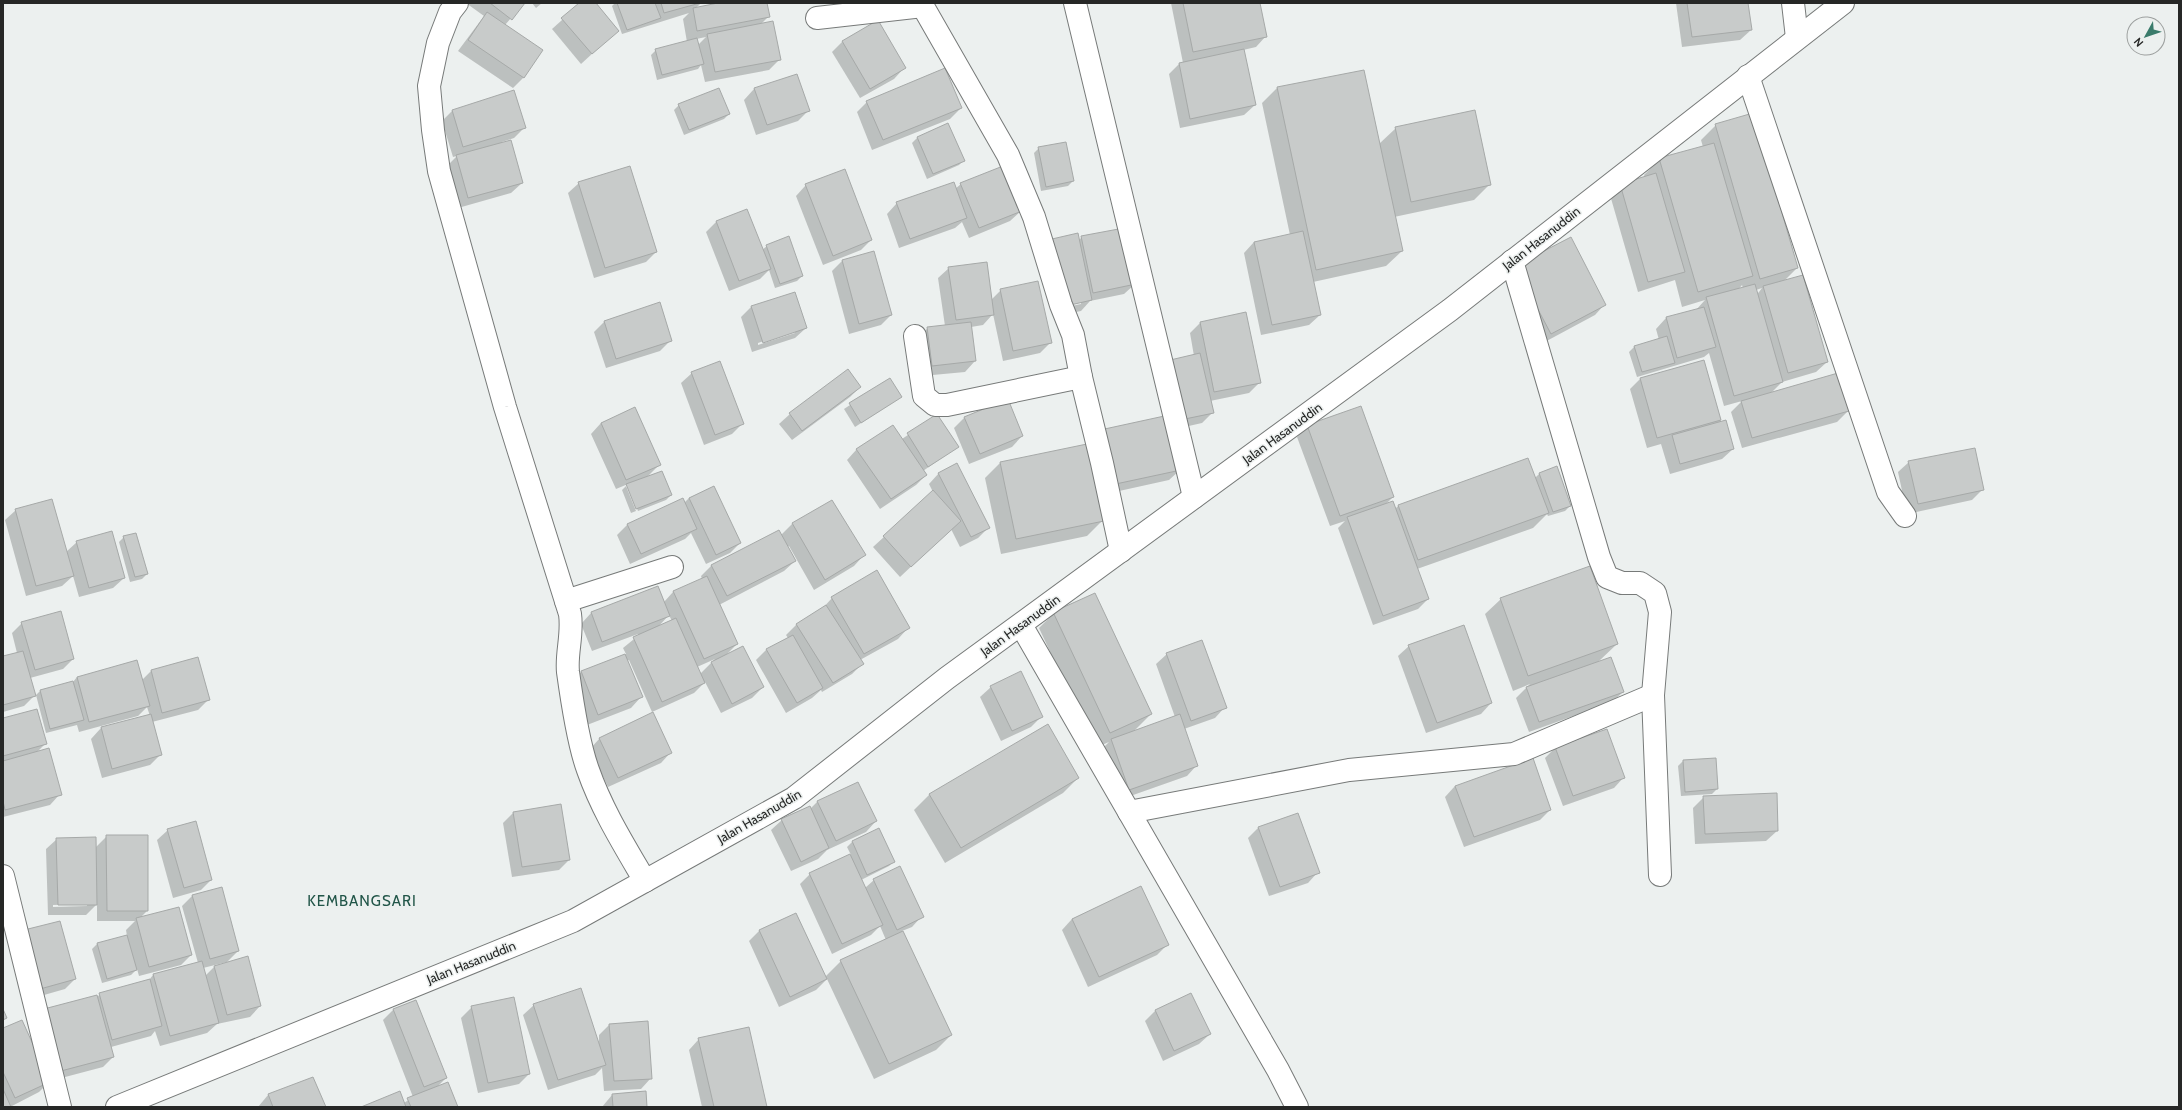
<svg xmlns="http://www.w3.org/2000/svg" width="2182" height="1110" viewBox="0 0 2182 1110" font-family="Cabin,sans-serif">
  <rect width="100%" height="100%" fill="#ecf0ef"/>
  <g fill="#0003" fill-rule="evenodd">
    <path d="M466,3H524L505,25L542,50L523,78L513,88L458,51L484,16Z"/>
    <path d="M532,3H542L536,8Z"/>
    <path d="M581,3H594L618,30L581,64L552,29Z"/>
    <path d="M615,3H701L696,8L723,3H766L769,16L760,25L780,59L769,70L705,82L701,65L698,69L657,80L651,55L656,50L687,42L683,19L689,13L622,34L612,6ZM706,37L698,45L696,39Z"/>
    <path d="M1171,3H1259L1266,36L1256,47L1243,50L1255,105L1244,115L1180,128L1169,74L1179,64L1183,63Z"/>
    <path d="M1676,3H1747L1751,30L1740,40L1682,47Z"/>
    <path d="M843,41L904,68L894,79L860,98L832,52Z"/>
    <path d="M796,75L808,111L798,121L756,135L744,100L754,89Z"/>
    <path d="M1277,88L1379,144L1396,128L1489,185L1474,200L1394,217L1402,251L1386,266L1313,282L1320,315L1309,325L1261,335L1244,253L1254,242L1290,235L1262,103Z"/>
    <path d="M513,92L524,128L514,138L502,142L522,183L511,193L458,208L447,166L457,156L453,157L442,121L452,111Z"/>
    <path d="M867,102L961,108L950,119L872,150L857,112Z"/>
    <path d="M679,105L729,114L724,119L684,135L674,110Z"/>
    <path d="M1716,125L1797,268L1783,282L1827,362L1816,372L1782,382L1771,393L1848,411L1837,422L1742,448L1731,412L1742,401L1724,406L1709,353L1704,357L1637,377L1629,352L1634,347L1659,340L1656,329L1666,318L1696,310L1705,300L1682,307L1675,280L1638,292L1610,195L1645,178L1644,175L1660,159L1703,147L1701,140ZM1742,285L1743,288L1738,290ZM1762,288L1759,292L1757,294L1756,290Z"/>
    <path d="M917,138L964,160L959,165L927,179L912,143Z"/>
    <path d="M1039,148L1073,181L1068,186L1041,191L1034,153Z"/>
    <path d="M579,183L656,252L646,262L594,278L568,193Z"/>
    <path d="M961,184L1021,211L1010,221L969,238L962,222L955,228L899,248L887,214L897,203L955,189Z"/>
    <path d="M806,185L871,240L861,250L823,265L796,196Z"/>
    <path d="M746,210L762,250L767,246L802,276L797,281L775,288L769,270L760,279L729,291L706,232L716,222Z"/>
    <path d="M1082,237L1135,284L1124,294L1090,301L1081,311L1056,316L1079,240ZM1081,302V304L1062,308Z"/>
    <path d="M873,252L891,315L881,325L849,334L832,271L842,261Z"/>
    <path d="M949,268L991,300L1001,290L1050,343L1040,353L1003,361L993,314L983,325L971,327L975,361L965,372L922,376L917,338L928,328L945,326L938,278Z"/>
    <path d="M1505,277L1605,304L1595,315L1541,344Z"/>
    <path d="M751,307L806,328L795,338L752,352L741,317ZM795,331V333L758,345V343Z"/>
    <path d="M1245,313L1260,382L1249,393L1210,401L1212,413L1202,423L1171,430L1180,470L1169,480L1101,495L1166,417L1194,356L1190,333L1200,323Z"/>
    <path d="M605,321L671,340L660,351L606,368L594,332Z"/>
    <path d="M1703,361L1721,422L1733,449L1722,459L1670,474L1661,444L1647,448L1630,389L1640,379Z"/>
    <path d="M692,373L743,423L732,434L704,445L681,383Z"/>
    <path d="M889,379L901,397L855,427L844,409Z"/>
    <path d="M860,387L850,397L792,440L779,424L790,414Z"/>
    <path d="M635,409L660,464L646,478L671,495L666,500L638,511L628,486H626L636,511L631,513L622,490L628,484L616,489L591,434L601,423Z"/>
    <path d="M937,415L957,447L923,471L926,475L916,485L880,509L847,460L857,449L902,439Z"/>
    <path d="M964,418L1022,436L1012,447L969,464L954,428Z"/>
    <path d="M1307,426L1393,497L1385,505L1395,509L1398,506L1535,478L1539,474L1556,468L1570,506L1565,511L1548,516L1547,514L1533,528L1417,569L1428,599L1418,609L1373,625L1338,528L1345,521L1330,526L1297,437Z"/>
    <path d="M1909,462L1982,490L1972,500L1907,514L1898,472Z"/>
    <path d="M1000,463L1102,521L1087,536L1001,554L985,478Z"/>
    <path d="M939,473L988,528L978,538L960,547L951,529L900,577L873,547L933,492L929,484Z"/>
    <path d="M713,487L740,543L730,553L706,564L691,533L685,539L630,564L617,535L627,525L684,503L689,498Z"/>
    <path d="M832,501L864,555L854,566L814,590L789,546L787,547L795,561L784,571L719,605L737,644L725,656L763,687L752,698L721,713L705,682L694,693L652,712L629,660L627,661L641,697L631,708L587,725L571,683L581,672L626,654L623,648L639,635L638,634L592,651L581,624L591,613L658,587L664,602L673,592L702,579L701,576L711,566L779,531L781,535L792,524ZM669,615L672,621L658,627ZM715,659L700,674L697,667Z"/>
    <path d="M16,510L66,552L77,542L124,578L113,588L79,597L73,576L62,586L26,596L5,520Z"/>
    <path d="M124,537L147,574L142,579L130,582L119,542Z"/>
    <path d="M832,598L908,628L898,639L860,660L863,663L852,674L822,692L821,690L812,698L786,713L756,660L766,650L788,638L786,635L796,625L822,609Z"/>
    <path d="M1501,599L1617,644L1598,662L1623,692L1612,702L1529,732L1516,698L1530,684L1513,691L1485,614Z"/>
    <path d="M1054,613L1151,714L1133,732L1175,717L1156,664L1167,654L1225,707L1215,718L1184,729L1197,765L1187,776L1119,800L1101,750L1109,742L1095,748L1039,628Z"/>
    <path d="M22,623L73,659L63,669L30,678L34,696L24,706L3,712V657L17,653L12,633Z"/>
    <path d="M1409,646L1491,703L1481,714L1426,733L1398,656Z"/>
    <path d="M198,658L209,699L198,710L152,722L160,755L150,765L102,778L91,739L101,728L150,716L147,707L138,716L79,732L77,725L46,733L36,695L41,690L73,682L77,677L142,680L151,671Z"/>
    <path d="M991,687L1041,717L1031,727L1001,741L980,697Z"/>
    <path d="M3,719L45,744L36,753L60,794L50,805L3,817Z"/>
    <path d="M1048,726L1078,778L1063,793L945,863L914,810L929,795Z"/>
    <path d="M600,738L671,752L661,763L608,787L590,749Z"/>
    <path d="M1556,747L1624,777L1614,788L1563,806L1545,758Z"/>
    <path d="M1683,761L1717,789L1712,794L1681,796L1678,766Z"/>
    <path d="M857,783L876,821L866,832L827,850L818,859L791,871L771,830L782,820L810,809L817,802Z"/>
    <path d="M1455,786L1550,810L1540,820L1464,847L1445,797Z"/>
    <path d="M1704,797L1777,831L1766,841L1695,844L1693,808Z"/>
    <path d="M513,813L569,860L559,870L512,877L503,823Z"/>
    <path d="M1258,828L1318,872L1308,883L1269,896L1248,838Z"/>
    <path d="M168,830L211,880L201,890L173,898L157,840Z"/>
    <path d="M879,830L894,861L889,866L861,880L865,888L874,880L922,916L912,927L902,931L951,1035L936,1050L874,1079L827,979L816,990L779,1007L749,941L759,931L796,914L825,977L841,961L886,940L880,926L871,935L832,954L800,884L810,874L851,855L847,847L852,842Z"/>
    <path d="M107,836L147,911L139,919L191,955L181,965L139,976L137,969L131,975L102,983L92,949L97,944L127,936L126,930L135,921H97V904L86,915H48L46,849L57,839L95,848ZM87,904V906L53,907V905Z"/>
    <path d="M1140,888L1167,945L1157,955L1088,987L1062,930L1072,919Z"/>
    <path d="M192,896L238,951L227,962L203,968L205,976L214,967L260,1006L250,1017L217,1024L207,1033L160,1046L155,1031L151,1036L111,1047L113,1057L103,1067L50,1081L39,1092L10,1107H3V1029L41,1064L100,994L149,980L153,975L198,963L182,906Z"/>
    <path d="M14,941L75,979L65,989L30,999Z"/>
    <path d="M1191,994L1210,1034L1199,1044L1163,1061L1145,1021L1155,1011Z"/>
    <path d="M415,1001L446,1078L436,1088L457,1107H364L404,1103L413,1097L383,1020L393,1010Z"/>
    <path d="M534,1005L599,1046V1035L609,1025L651,1078L641,1089L604,1091L602,1068L595,1075L548,1090L523,1015Z"/>
    <path d="M472,1007L529,1074L519,1084L478,1093L461,1018Z"/>
    <path d="M699,1039L766,1107H702L689,1050Z"/>
    <path d="M313,1078L324,1107H258L268,1095Z"/>
    <path d="M612,1095L646,1107H602Z"/>
  </g>
  <g fill="#c8cbca" stroke="#a6a9a8">
    <path d="M490,3H525L512,20Z"/>
    <path d="M579,3H596L619,31L592,54L561,18Z"/>
    <path d="M617,3H655L661,18L627,30Z"/>
    <path d="M661,3H700L664,13Z"/>
    <path d="M718,3H767L770,17L697,31L693,8Z"/>
    <path d="M1183,3H1260L1267,37L1193,52Z"/>
    <path d="M1687,3H1748L1752,30L1692,37Z"/>
    <path d="M487,12L543,50L524,78L468,40Z"/>
    <path d="M878,20L906,68L870,89L842,41Z"/>
    <path d="M773,21L781,60L715,72L707,34Z"/>
    <path d="M697,38L704,64L662,75L655,49Z"/>
    <path d="M1244,49L1256,105L1190,119L1179,63Z"/>
    <path d="M945,68L962,108L883,140L866,101Z"/>
    <path d="M1364,70L1403,251L1316,270L1277,87Z"/>
    <path d="M797,74L810,111L767,125L754,88Z"/>
    <path d="M719,88L730,114L689,130L678,104Z"/>
    <path d="M514,90L526,128L463,147L452,110Z"/>
    <path d="M1475,110L1491,185L1411,202L1395,127Z"/>
    <path d="M1753,113L1798,268L1760,279L1715,124Z"/>
    <path d="M948,123L965,161L933,174L917,137Z"/>
    <path d="M511,140L523,183L468,198L456,155Z"/>
    <path d="M1066,142L1074,181L1046,187L1038,147Z"/>
    <path d="M1714,143L1753,276L1698,292L1659,158Z"/>
    <path d="M630,166L657,252L605,268L578,182Z"/>
    <path d="M1003,166L1022,211L979,228L960,183Z"/>
    <path d="M845,169L872,240L833,256L805,184Z"/>
    <path d="M1656,173L1685,272L1648,282L1620,184Z"/>
    <path d="M954,182L967,218L910,239L896,202Z"/>
    <path d="M747,209L771,269L739,281L716,221Z"/>
    <path d="M1124,228L1136,284L1093,293L1081,236Z"/>
    <path d="M1303,231L1321,315L1272,325L1254,242Z"/>
    <path d="M1078,233L1092,300L1066,306L1052,239Z"/>
    <path d="M789,236L803,276L780,284L766,245Z"/>
    <path d="M1571,237L1606,305L1551,334L1515,266Z"/>
    <path d="M874,251L892,315L859,324L842,260Z"/>
    <path d="M987,262L994,315L956,320L948,267Z"/>
    <path d="M1803,275L1828,362L1788,373L1763,286Z"/>
    <path d="M1038,281L1052,343L1013,351L1000,289Z"/>
    <path d="M1755,284L1783,382L1734,396L1706,297Z"/>
    <path d="M795,292L807,328L763,343L751,306Z"/>
    <path d="M660,302L672,341L616,359L604,321Z"/>
    <path d="M1704,307L1716,347L1677,358L1666,317Z"/>
    <path d="M1246,312L1261,383L1214,392L1200,322Z"/>
    <path d="M971,322L976,361L932,366L927,327Z"/>
    <path d="M1667,336L1675,363L1642,372L1634,346Z"/>
    <path d="M1200,353L1214,413L1180,420L1166,361Z"/>
    <path d="M1704,360L1721,420L1657,438L1640,378Z"/>
    <path d="M720,361L744,424L715,435L691,372Z"/>
    <path d="M848,369L861,387L802,431L789,413Z"/>
    <path d="M1838,373L1849,411L1752,438L1741,401Z"/>
    <path d="M890,378L902,397L861,423L849,403Z"/>
    <path d="M1008,399L1023,436L980,454L964,417Z"/>
    <path d="M1361,406L1394,497L1340,516L1307,425Z"/>
    <path d="M635,407L661,465L626,480L601,423Z"/>
    <path d="M937,414L959,447L928,467L907,433Z"/>
    <path d="M1169,415L1181,470L1111,485L1100,430Z"/>
    <path d="M1726,420L1734,449L1680,464L1672,435Z"/>
    <path d="M893,425L927,475L891,499L856,449Z"/>
    <path d="M1087,444L1104,521L1016,539L1000,462Z"/>
    <path d="M1975,448L1984,490L1918,504L1908,461Z"/>
    <path d="M1528,458L1549,513L1418,560L1398,505Z"/>
    <path d="M957,463L990,528L971,537L938,473Z"/>
    <path d="M1557,466L1571,506L1553,512L1539,473Z"/>
    <path d="M662,471L672,495L636,509L626,484Z"/>
    <path d="M714,486L741,543L716,555L689,498Z"/>
    <path d="M933,490L961,521L911,567L883,536Z"/>
    <path d="M683,498L697,529L641,554L627,524Z"/>
    <path d="M52,499L74,576L36,586L15,509Z"/>
    <path d="M832,500L866,555L825,580L792,523Z"/>
    <path d="M1393,501L1429,599L1383,616L1347,517Z"/>
    <path d="M779,530L796,561L727,596L711,565Z"/>
    <path d="M112,531L125,578L89,588L76,541Z"/>
    <path d="M136,533L148,574L135,577L123,536Z"/>
    <path d="M1590,566L1618,644L1528,676L1500,598Z"/>
    <path d="M877,570L910,628L864,654L831,597Z"/>
    <path d="M707,576L738,644L704,659L673,591Z"/>
    <path d="M658,586L670,616L602,642L591,612Z"/>
    <path d="M1095,593L1152,714L1110,733L1053,612Z"/>
    <path d="M826,605L864,664L833,683L796,624Z"/>
    <path d="M61,611L74,659L35,670L21,622Z"/>
    <path d="M676,618L705,683L662,702L633,637Z"/>
    <path d="M1464,625L1492,703L1437,723L1408,645Z"/>
    <path d="M793,635L823,688L797,703L766,649Z"/>
    <path d="M1202,640L1227,708L1191,721L1166,653Z"/>
    <path d="M743,646L764,687L732,704L711,662Z"/>
    <path d="M23,651L36,696L3,705V656Z"/>
    <path d="M625,654L643,697L598,715L581,671Z"/>
    <path d="M198,657L210,700L162,713L151,670Z"/>
    <path d="M1611,657L1624,692L1539,722L1526,687Z"/>
    <path d="M137,660L150,706L89,722L77,677Z"/>
    <path d="M1021,671L1043,717L1012,731L990,686Z"/>
    <path d="M73,681L84,720L50,729L40,690Z"/>
    <path d="M37,709L47,744L3,756V718Z"/>
    <path d="M653,712L672,753L618,778L599,738Z"/>
    <path d="M151,714L162,755L112,769L101,727Z"/>
    <path d="M1180,714L1198,766L1129,790L1111,739Z"/>
    <path d="M1048,724L1079,778L961,848L929,794Z"/>
    <path d="M1607,729L1625,778L1573,796L1555,747Z"/>
    <path d="M49,748L62,795L5,810L3,801V761Z"/>
    <path d="M1533,758L1551,810L1474,837L1455,786Z"/>
    <path d="M1716,758L1718,789L1685,792L1683,760Z"/>
    <path d="M858,782L877,821L836,841L817,801Z"/>
    <path d="M1777,793L1778,831L1705,834L1703,796Z"/>
    <path d="M561,804L570,860L522,867L513,812Z"/>
    <path d="M810,806L829,848L801,862L781,819Z"/>
    <path d="M1298,813L1320,873L1280,887L1258,827Z"/>
    <path d="M196,821L212,880L184,888L167,829Z"/>
    <path d="M879,828L895,862L867,875L852,841Z"/>
    <path d="M106,835H148V911H107Z"/>
    <path d="M96,837L97,905H58L56,838Z"/>
    <path d="M850,854L883,925L842,944L809,873Z"/>
    <path d="M900,866L924,917L897,930L873,879Z"/>
    <path d="M1141,886L1169,945L1099,977L1072,919Z"/>
    <path d="M222,887L239,951L210,959L192,895Z"/>
    <path d="M179,907L192,955L149,967L136,918Z"/>
    <path d="M796,913L827,979L790,997L759,930Z"/>
    <path d="M60,921L76,979L40,989L24,930Z"/>
    <path d="M903,931L952,1035L889,1064L840,960Z"/>
    <path d="M127,935L137,970L107,979L97,943Z"/>
    <path d="M248,956L261,1006L227,1015L214,966Z"/>
    <path d="M202,961L219,1023L170,1036L153,974Z"/>
    <path d="M150,979L162,1026L112,1040L99,993Z"/>
    <path d="M581,988L606,1065L558,1080L533,1004Z"/>
    <path d="M1191,993L1211,1034L1174,1051L1155,1010Z"/>
    <path d="M97,995L114,1057L57,1072L40,1010Z"/>
    <path d="M514,997L530,1074L488,1083L471,1006Z"/>
    <path d="M416,1000L447,1078L424,1087L393,1009Z"/>
    <path d="M3,1009L7,1018L3,1020Z"/>
    <path d="M22,1020L50,1082L15,1098L3,1072V1028Z"/>
    <path d="M648,1021L652,1079L614,1081L609,1024Z"/>
    <path d="M749,1027L767,1107H714L698,1038Z"/>
    <path d="M313,1077L326,1107H273L268,1094Z"/>
    <path d="M448,1082L458,1107H411L407,1098Z"/>
    <path d="M3,1089L11,1107H3Z"/>
    <path d="M400,1091L406,1107H361Z"/>
    <path d="M646,1091L647,1107H613L612,1094Z"/>
  </g>
  <g fill="none" stroke-linecap="round" stroke-linejoin="round">
    <g stroke="#777a79" stroke-width="24">
      <g id="minor">
        <path d="M457,3L450,12L438,43L429,86L433,130L439,171L505,407L570,614C573,635 566,653 568,672C572,701 578,743 588,770C602,810 624,845 645,881"/>
        <path d="M921,3L1008,155L1034,217L1061,305L1073,335L1081,377L1102,463L1121,551"/>
        <path d="M1075,3L1194,497"/>
        <path d="M1793,3L1797,38"/>
        <path d="M817,18L923,6"/>
        <path d="M1748,76L1888,492L1905,516"/>
        <path d="M1512,261L1599,557L1607,577L1622,583H1640L1655,593L1660,612L1653,695L1660,875"/>
        <path d="M915,336L924,396L935,405H947L1081,377"/>
        <path d="M566,601L672,567"/>
        <path d="M1021,625L1278,1070L1297,1107"/>
        <path d="M1129,812L1349,770L1514,754L1653,695"/>
        <path d="M3,876L60,1107"/>
        <path d="M117,1107L573,921L794,798L947,678L1450,310L1843,3"/>
      </g>
    </g>
    <use href="#minor" stroke="#fff" stroke-width="22"/>
  </g>
  <g text-anchor="middle" stroke-width="3" stroke-linejoin="round" paint-order="stroke">
    <g font-size="13" fill="#262726" stroke="#ecf0ef">
      <text transform="translate(1541 238) rotate(-38)" y="5">Jalan Hasanuddin</text>
      <text transform="translate(1282 433) rotate(-36)" y="5">Jalan Hasanuddin</text>
      <text transform="translate(1020 625) rotate(-36)" y="5">Jalan Hasanuddin</text>
      <text transform="translate(759 816) rotate(-30)" y="5">Jalan Hasanuddin</text>
      <text transform="translate(471 962) rotate(-22)" y="5">Jalan Hasanuddin</text>
    </g>
    <g font-size="15" letter-spacing="1" fill="#215548" stroke="#ecf0ef">
      <text x="362" y="906">KEMBANGSARI</text>
    </g>
  </g>
  <rect width="2182" height="1110" fill="none" stroke="#262726" stroke-width="8"/>
  <g transform="translate(2146 36) rotate(230)"><circle r="19" fill="#ecf0ef" stroke="#9da09f"/>
  <path d="M0-3L7 15L0 10L-7 15Z" fill="#3a7b6b"/>
  <text y="-6" font-size="11" font-weight="bold" text-anchor="middle" fill="#262726">N</text>
  </g>
</svg>
